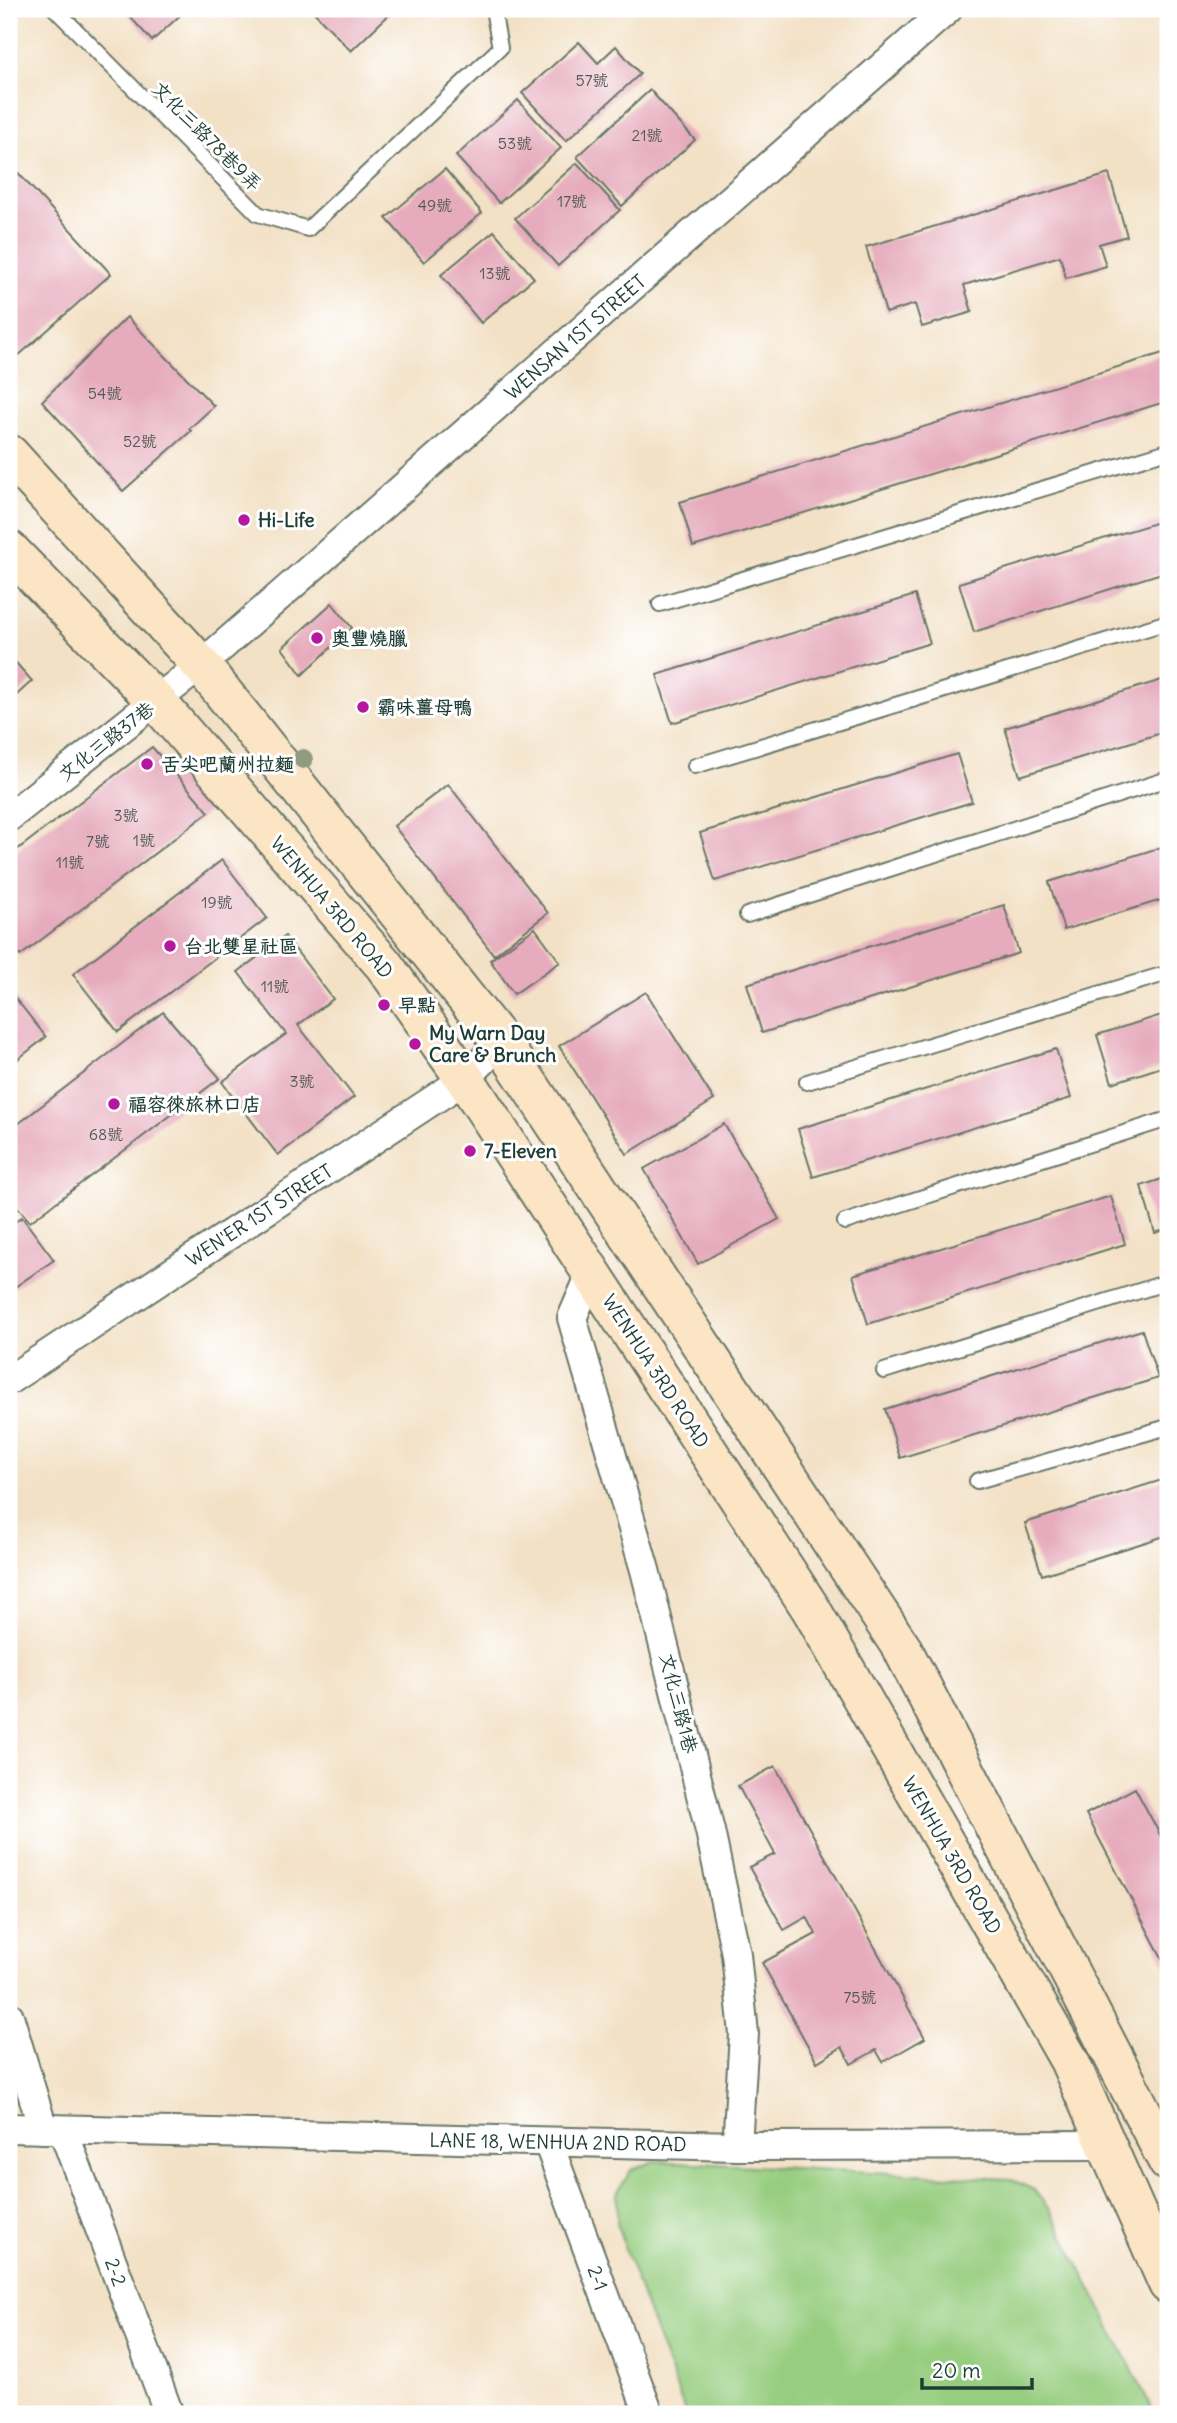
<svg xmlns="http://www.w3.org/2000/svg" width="1177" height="2423" viewBox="0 0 1177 2423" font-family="Delius,'LXGW WenKai TC',sans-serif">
  <rect width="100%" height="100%" fill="#fff"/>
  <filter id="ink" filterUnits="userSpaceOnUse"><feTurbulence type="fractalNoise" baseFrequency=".0143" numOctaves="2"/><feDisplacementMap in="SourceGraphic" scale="14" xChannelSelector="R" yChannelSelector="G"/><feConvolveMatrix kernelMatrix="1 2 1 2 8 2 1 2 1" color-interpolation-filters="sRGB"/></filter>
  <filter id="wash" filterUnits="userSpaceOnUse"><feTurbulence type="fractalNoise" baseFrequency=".00686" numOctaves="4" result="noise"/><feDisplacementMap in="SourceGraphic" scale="28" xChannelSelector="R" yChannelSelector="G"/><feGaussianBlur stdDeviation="1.57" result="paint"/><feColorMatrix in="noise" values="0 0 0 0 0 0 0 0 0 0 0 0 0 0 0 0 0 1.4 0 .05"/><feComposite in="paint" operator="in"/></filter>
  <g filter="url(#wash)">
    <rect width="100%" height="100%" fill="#f3e1c6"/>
    <path fill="#96cd7f" stroke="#5a855a" stroke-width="2" d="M654,2161L1011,2179L1034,2190L1052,2213L1155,2414H686L624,2247L617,2222V2193L631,2170Z"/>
    <g id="blocks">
      <g fill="#e6acbd">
        <path d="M123,9H187L152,41Z"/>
        <path d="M311,9H395L351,51Z"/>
        <path d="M579,42L598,63L616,46L640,74L566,141L522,93Z"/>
        <path d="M650,90L695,140L622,206L577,157Z"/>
        <path d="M518,100L561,148L499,203L456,156Z"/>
        <path d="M9,163L111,274L9,364Z"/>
        <path d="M577,163L620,210L558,266L515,218Z"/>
        <path d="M445,169L482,213L424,262L386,218Z"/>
        <path d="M1109,174L1127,236L1099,244L1106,266L1066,278L1060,256L964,285L972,312L922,327L915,304L886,313L866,247Z"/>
        <path d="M494,231L534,278L481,323L441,275Z"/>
        <path d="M127,317L214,406L189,429L191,431L123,491L42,401Z"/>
        <path d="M1163,353L1168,370V401L693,547L680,502Z"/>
        <path d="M1168,519V571L974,632L959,583Z"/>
        <path d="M915,595L930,643L672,723L657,675Z"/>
        <path d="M332,603L352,628L302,675L282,648Z"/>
        <path d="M9,655L32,681L9,702Z"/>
        <path d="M1168,678V731L1020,776L1005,728Z"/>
        <path d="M152,747L209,812L20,956L9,944V856Z"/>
        <path d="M957,754L972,802L715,881L700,833Z"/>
        <path d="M448,784L548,913L494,955L394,826Z"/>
        <path d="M1168,845V898L1064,930L1049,882Z"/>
        <path d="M222,860L267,918L118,1032L73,974Z"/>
        <path d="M1004,905L1019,953L762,1033L747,984Z"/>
        <path d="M535,928L560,962L514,994L490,960Z"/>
        <path d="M285,936L333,999L298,1025L354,1097L278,1155L222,1082L286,1034L238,972Z"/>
        <path d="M9,990L46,1037L9,1066Z"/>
        <path d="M646,992L714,1100L627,1154L559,1046Z"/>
        <path d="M163,1012L220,1078L30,1222L9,1197V1131Z"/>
        <path d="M1168,1013V1065L1112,1083L1097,1035Z"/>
        <path d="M1056,1049L1071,1098L813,1177L798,1129Z"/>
        <path d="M724,1124L779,1219L698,1264L644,1169Z"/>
        <path d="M1168,1177V1229L1155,1233L1141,1186Z"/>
        <path d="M1111,1196L1125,1244L868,1324L853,1275Z"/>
        <path d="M22,1217L54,1260L9,1291V1226Z"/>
        <path d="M1142,1330L1158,1378L900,1458L885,1409Z"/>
        <path d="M1168,1478V1535L1042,1575L1025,1523Z"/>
        <path d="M1168,1602V1630L1160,1604Z"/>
        <path d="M775,1766L925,2038L883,2062L876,2050L851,2064L842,2047L817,2062L762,1963L816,1934L807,1917L784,1930L749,1867L775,1854L738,1786Z"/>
        <path d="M1135,1788L1166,1846L1168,1845V1969L1086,1814Z"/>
      </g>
    </g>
  </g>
  <g filter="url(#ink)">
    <use href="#blocks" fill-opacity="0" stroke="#697667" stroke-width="2"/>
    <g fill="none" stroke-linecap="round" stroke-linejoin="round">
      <g stroke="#697667" stroke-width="18">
        <g id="lane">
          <path d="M55,9L258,214L308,229L500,48L493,9"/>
          <path d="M660,604L1168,451"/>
          <path d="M695,766L1168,622"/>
          <path d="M747,915L1168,779"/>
          <path d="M807,1082L1168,973"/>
          <path d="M845,1222L1168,1119"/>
          <path d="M884,1371L1168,1282"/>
          <path d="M977,1481L1168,1427"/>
        </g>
      </g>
      <g stroke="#697667" stroke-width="32">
        <g id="street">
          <path d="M9,817L201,665L948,9"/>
          <path d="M592,1272L572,1318L645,1570L710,1831L736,1954L744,2034L737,2146"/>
          <path d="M9,1380L465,1079L501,1042"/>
          <path d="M9,2016L43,2129"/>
          <path d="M9,2128L737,2146L1107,2145"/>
          <path d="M63,2130L169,2414"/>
          <path d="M548,2142L649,2414"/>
        </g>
      </g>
      <g stroke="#697667" stroke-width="42">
        <g id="secondary">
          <path d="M9,454L201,665L501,1042L903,1650L1168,2162"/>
          <path d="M9,550L157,702L238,796L384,965L465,1079L811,1609L1069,2060L1168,2284"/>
        </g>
      </g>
      <use href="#lane" stroke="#fff" stroke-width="14"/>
      <use href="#street" stroke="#fff" stroke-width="28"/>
      <use href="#secondary" stroke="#fce5c4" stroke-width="38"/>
    </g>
    <circle fill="#8f9b80" cx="303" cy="759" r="10"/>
  </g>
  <g fill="#b5179e" stroke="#fff" stroke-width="2.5">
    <circle cx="244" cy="520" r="7"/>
    <circle cx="317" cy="638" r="7"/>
    <circle cx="363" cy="707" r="7"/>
    <circle cx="147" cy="764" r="7"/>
    <circle cx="170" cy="946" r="7"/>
    <circle cx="384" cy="1005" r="7"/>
    <circle cx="415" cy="1044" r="7"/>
    <circle cx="114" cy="1104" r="7"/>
    <circle cx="470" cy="1151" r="7"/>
  </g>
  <g text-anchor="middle" stroke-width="6" stroke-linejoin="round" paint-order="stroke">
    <g font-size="16" fill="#515956">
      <text x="592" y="86">57號</text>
      <text x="647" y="141">21號</text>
      <text x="515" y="149">53號</text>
      <text x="572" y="207">17號</text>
      <text x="435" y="211">49號</text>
      <text x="495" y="279">13號</text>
      <text x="105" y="399">54號</text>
      <text x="140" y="447">52號</text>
      <text x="126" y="821">3號</text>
      <text x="144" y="846">1號</text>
      <text x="98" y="847">7號</text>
      <text x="70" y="868">11號</text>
      <text x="217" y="908">19號</text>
      <text x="275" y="992">11號</text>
      <text x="302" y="1087">3號</text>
      <text x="106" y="1140">68號</text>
      <text x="860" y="2003">75號</text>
    </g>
    <g font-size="19" fill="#1f3d34" stroke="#fff">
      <text transform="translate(207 136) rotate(45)" y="7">文化三路78巷9弄</text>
      <text transform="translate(575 337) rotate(-41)" y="7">WENSAN 1ST STREET</text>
      <text transform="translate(106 741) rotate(-38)" y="7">文化三路37巷</text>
      <text transform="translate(332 907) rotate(50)" y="7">WENHUA 3RD ROAD</text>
      <text transform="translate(259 1215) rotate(-33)" y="7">WEN'ER 1ST STREET</text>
      <text transform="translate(656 1371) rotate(57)" y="7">WENHUA 3RD ROAD</text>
      <text transform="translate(679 1703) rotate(76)" y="7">文化三路1巷</text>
      <text transform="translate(952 1855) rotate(60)" y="7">WENHUA 3RD ROAD</text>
      <text transform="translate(558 2142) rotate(1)" y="7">LANE 18, WENHUA 2ND ROAD</text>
      <text transform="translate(116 2272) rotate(70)" y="7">2-2</text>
      <text transform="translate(598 2278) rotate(70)" y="7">2-1</text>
    </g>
    <g font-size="19" font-weight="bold" fill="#1f3d34" stroke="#fff" text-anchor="start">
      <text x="258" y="527">Hi-Life</text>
      <text x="331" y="645">奧豐燒臘</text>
      <text x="377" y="714">霸味薑母鴨</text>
      <text x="161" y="771">舌尖吧蘭州拉麵</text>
      <text x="184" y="953">台北雙星社區</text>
      <text x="398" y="1012">早點</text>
      <text x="429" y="1040">My Warn Day<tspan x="429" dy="22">Care &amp; Brunch</tspan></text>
      <text x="128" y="1111">福容徠旅林口店</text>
      <text x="484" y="1158">7-Eleven</text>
    </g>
  </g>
  <rect width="1177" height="2423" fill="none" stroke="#fff" stroke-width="35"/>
  <path d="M922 2378v10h110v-10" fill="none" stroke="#1f3d34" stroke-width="3.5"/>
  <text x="932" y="2378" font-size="21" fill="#1f3d34" stroke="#ffffff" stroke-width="5" paint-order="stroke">20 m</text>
</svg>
